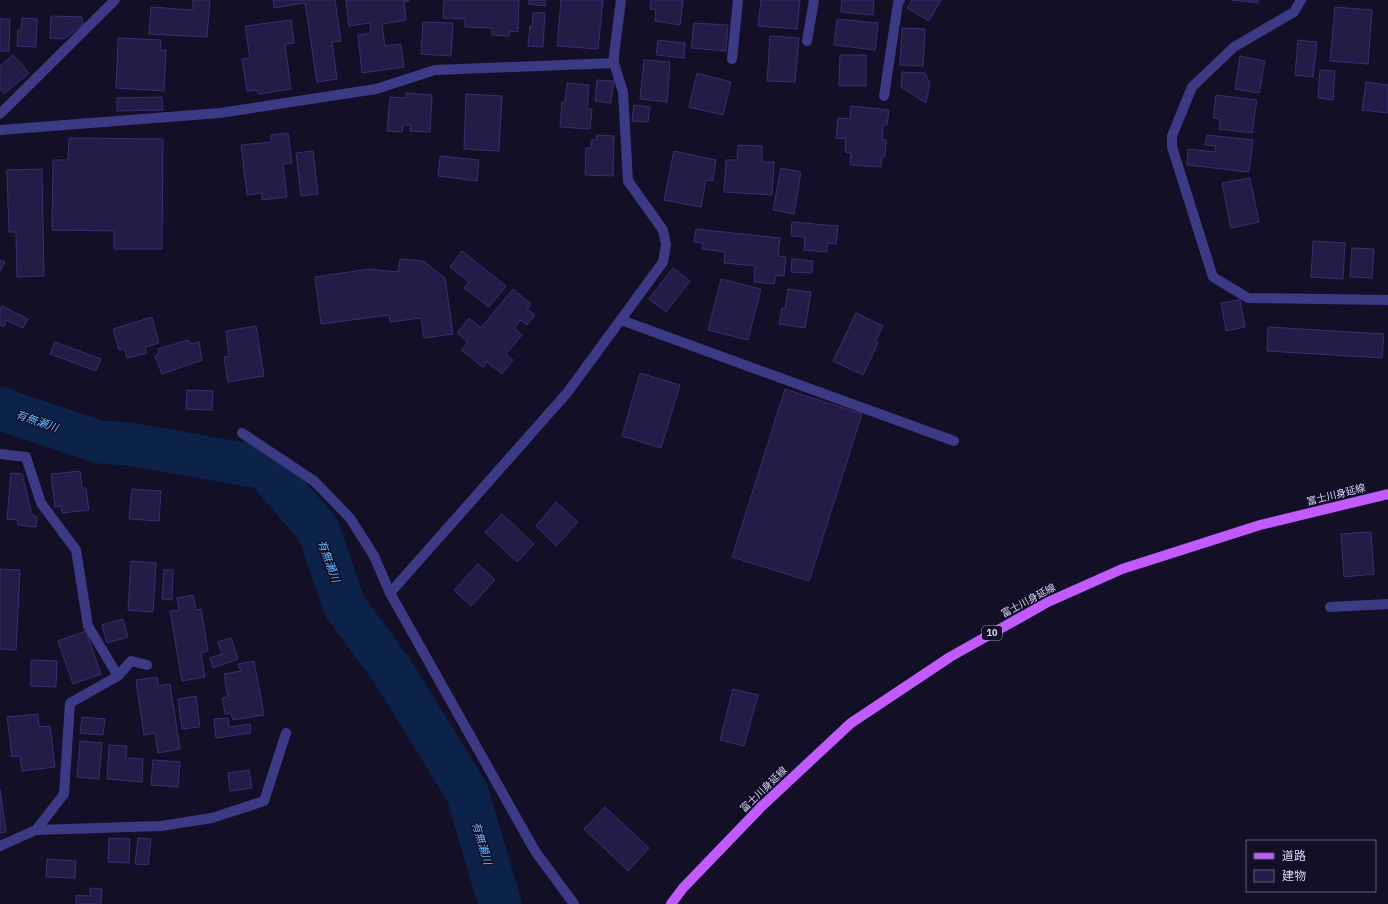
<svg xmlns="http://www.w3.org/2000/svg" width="1388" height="904" viewBox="0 0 1388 904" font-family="'IBM Plex Sans','Noto Sans JP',sans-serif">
  <rect width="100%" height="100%" fill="#130f26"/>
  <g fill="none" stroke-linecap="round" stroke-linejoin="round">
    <path stroke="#0c2248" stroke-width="43" d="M0,408L10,412L99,442L129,444L265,468L318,529L345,607L393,672L467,792L500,904"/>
  </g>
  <g fill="#241b47" stroke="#3b2d73">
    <path d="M193,0H210L207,37L149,34L151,7L193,10Z"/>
    <path d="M273,0H335L341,41L332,42L337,79L317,82L305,3L274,8Z"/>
    <path d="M346,0H409V1L404,2L406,20L382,24L385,46L401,44L404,67L362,73L358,35L371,33L370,23L349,26Z"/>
    <path d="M444,0H519L518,32L509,31V36L492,35V28L465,27V19L443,18Z"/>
    <path d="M529,0H546L545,6L529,4Z"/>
    <path d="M561,0H603L598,49L557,46Z"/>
    <path d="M651,0H683L680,25L655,21L656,10L650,9Z"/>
    <path d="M761,0H800L797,29L758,26Z"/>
    <path d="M842,0H874L873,15L841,12Z"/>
    <path d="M912,0H941L929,21L907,8Z"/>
    <path d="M1232,0H1258V3Z"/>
    <path d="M1335,7L1372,10L1368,64L1330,61Z"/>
    <path d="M533,13H545L543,47L528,46L530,26L532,27Z"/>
    <path d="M51,16L82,17L83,24L64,39L50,38Z"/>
    <path d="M22,18L37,19L36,47L17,46L18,30H21Z"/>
    <path d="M0,19H10L9,51H0Z"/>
    <path d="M837,19L878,23L875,50L834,45Z"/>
    <path d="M291,20L294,43L285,44L291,89L259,94L256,90L247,91L242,59L250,58L245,26Z"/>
    <path d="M423,22L453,23L451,56L421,54Z"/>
    <path d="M694,23L728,25L726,51L691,48Z"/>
    <path d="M902,28L925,29L923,66L900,65Z"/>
    <path d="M770,36L799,38L795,82L767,81Z"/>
    <path d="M118,38L161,40L160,50H166L164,91L116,88Z"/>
    <path d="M658,40L685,43L684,58L656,55Z"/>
    <path d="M1298,40L1317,42L1313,77L1295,75Z"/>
    <path d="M13,55L29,73L4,94L0,89V66Z"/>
    <path d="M840,55H866V86H839Z"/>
    <path d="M1240,56L1265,61L1259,93L1235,89Z"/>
    <path d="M644,60L670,62L667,102L640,99Z"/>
    <path d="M1320,70L1335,71L1333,100L1318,98Z"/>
    <path d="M902,72L925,73L930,84L926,103L901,87Z"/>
    <path d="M697,73L731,82L723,115L689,107Z"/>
    <path d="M597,80L614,81L611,103L595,101Z"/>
    <path d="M1366,82L1388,85V113L1362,110Z"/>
    <path d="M567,83L589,85L587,109H592L590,129L560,127L562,102H565Z"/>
    <path d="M406,93L432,95L430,132L410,131L411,125H403L402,132L387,131L390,97L406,98Z"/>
    <path d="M466,94L502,96L499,151L464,149Z"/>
    <path d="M1216,95L1257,100L1252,133L1219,129L1220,119L1213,118Z"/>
    <path d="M162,97L163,110L117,111V98Z"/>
    <path d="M634,105L650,107L648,122L632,121Z"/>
    <path d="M851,106L889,110L887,125H883L882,140H886L885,157H882L881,167L850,165L851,153L845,152L846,139L836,138L838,118L850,119Z"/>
    <path d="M288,133L292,163L283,164L287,197L262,200V193L247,195L241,145L271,142V135Z"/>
    <path d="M597,135L614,136L613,176L585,175L586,148H591V140H596Z"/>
    <path d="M1207,135L1253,140L1249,172L1187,165L1188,149L1215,152L1216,146L1205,145Z"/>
    <path d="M69,138L163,139L162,249H114V231L52,230L53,160H68Z"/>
    <path d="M738,145L762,146V162H774L772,195L724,192L726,160H737Z"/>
    <path d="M313,151L318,194L301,196L296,153Z"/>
    <path d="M674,151L716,160L713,181L706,180L701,207L664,200Z"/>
    <path d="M440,156L479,160L477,181L438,176Z"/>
    <path d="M781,168L801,172L794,214L773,210Z"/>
    <path d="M42,169L44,276L17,277L16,232H9L7,170Z"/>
    <path d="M1250,178L1259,222L1231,228L1222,183Z"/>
    <path d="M792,222L838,226L836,244L827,243V252L804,250L805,237L791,236Z"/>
    <path d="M696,229L780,238L778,256L786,257L784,276L776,275L774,284L754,282L755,266L724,263L725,252L702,249L703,243L694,242Z"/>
    <path d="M1313,241L1345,243L1343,279L1311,277Z"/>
    <path d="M1352,248L1374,249L1372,278L1350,277Z"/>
    <path d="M462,251L506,286L489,307L464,288L469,282L450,267Z"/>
    <path d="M400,259L423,261L445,278L453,334L424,338L421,318L390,322L389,315L321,324L315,277L369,269L398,272Z"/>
    <path d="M792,259L813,261L812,273L791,272Z"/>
    <path d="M0,260L5,262L0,271Z"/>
    <path d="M673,268L690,281L666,312L649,299Z"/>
    <path d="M721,279L761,289L748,340L708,330Z"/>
    <path d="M513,289L531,304L527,309L535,315L527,325L521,320L514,328L522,335L506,354L513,360L502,374L487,362L483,367L461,350L468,342L457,333L469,318L481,328Z"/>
    <path d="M788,289L811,292L805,328L779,324L782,308L785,309Z"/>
    <path d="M1240,300L1245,327L1226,331L1221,303Z"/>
    <path d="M2,306L28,319L23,328L6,320L4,327L0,325V310Z"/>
    <path d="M856,313L883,326L875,342L878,343L863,375L833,361Z"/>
    <path d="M152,317L159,343L145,347L147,353L127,358L124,348L119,350L113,329Z"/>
    <path d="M256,326L264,376L228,382L224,357L229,356L226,331Z"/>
    <path d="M1268,327L1384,334L1382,358L1267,351Z"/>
    <path d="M188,340L191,344L199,342L202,360L162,374L155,356L159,353L158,349Z"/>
    <path d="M55,342L101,359L96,371L50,354Z"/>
    <path d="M640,373L680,385L661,448L622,436Z"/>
    <path d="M785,389L862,414L809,581L732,557Z"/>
    <path d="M187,390L213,391L212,410L186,409Z"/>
    <path d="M80,471L82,488H86L89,510L62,513L61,506L55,507L51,474Z"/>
    <path d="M11,473L22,474L32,514L37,518L36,527L18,525L17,520L7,519Z"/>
    <path d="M132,489L161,491L159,521L129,519Z"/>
    <path d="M556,502L578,522L556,546L536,526Z"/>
    <path d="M502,514L534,544L517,562L485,532Z"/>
    <path d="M1371,532L1374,574L1344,577L1341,534Z"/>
    <path d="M131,561L156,563L153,612L128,610Z"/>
    <path d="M478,564L495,580L471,606L454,590Z"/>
    <path d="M0,569L20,570L16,650L0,649Z"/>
    <path d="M164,570H173L172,600L162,599Z"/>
    <path d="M193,595L196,610L201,609L208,651L201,653L205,677L182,681L170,611L179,610L177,598Z"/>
    <path d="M123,619L128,637L107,643L102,625Z"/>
    <path d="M86,631L101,674L73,684L58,641Z"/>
    <path d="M231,638L238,659L213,668L210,658L222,654L218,642Z"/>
    <path d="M31,660L57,661L56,687L31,686Z"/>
    <path d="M254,661L264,715L233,720L231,713L225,714L222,698L228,697L224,674L241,671L238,664Z"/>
    <path d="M157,677L158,686L170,684L180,749L158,753L155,733L144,735L136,680Z"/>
    <path d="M733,689L758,695L744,746L720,740Z"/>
    <path d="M196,696L200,727L182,729L178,699Z"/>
    <path d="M38,714L39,727L50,726L55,767L22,771L20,756L12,757L7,717Z"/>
    <path d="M82,717L105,719L103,735L80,733Z"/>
    <path d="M228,718L229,727L250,724L251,733L216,738L214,719Z"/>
    <path d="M80,741L102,743L99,779L77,777Z"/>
    <path d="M109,745L127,746L126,758L143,759L142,782L107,779Z"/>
    <path d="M153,760L180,762L178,787L151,785Z"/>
    <path d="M249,770L252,788L230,791L228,773Z"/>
    <path d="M0,789L6,832L0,833Z"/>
    <path d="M605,807L649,848L628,871L584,829Z"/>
    <path d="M109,838L130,839L129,863L108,862Z"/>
    <path d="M138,838L151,839L148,865L135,864Z"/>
    <path d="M47,859L76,861L75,878L46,877Z"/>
    <path d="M90,888L102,889L101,904H76V895L90,896Z"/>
  </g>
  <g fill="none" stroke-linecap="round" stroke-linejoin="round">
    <g stroke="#3d3a85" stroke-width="10">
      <path d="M807,41L814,0"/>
      <path d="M732,59L738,0"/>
      <path d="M884,96L898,3L900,0"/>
    </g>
    <g stroke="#3d3a85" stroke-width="10">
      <path d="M1301,0L1294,12L1234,47L1192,87L1172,136V147L1213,277L1248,298L1388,300"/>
      <path d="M0,114L115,0"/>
      <path d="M0,130L220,113L376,89L435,70L614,63"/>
      <path d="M621,320L954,441"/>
      <path d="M242,433L314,481L350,518L374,556L390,593L535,851L574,904"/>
      <path d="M0,454L26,457L41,503L76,550L88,626L118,676"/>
      <path d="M390,593L567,393L663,262L666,245L663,230L628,181L623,92L614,63V55L621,0"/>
      <path d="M1330,607L1388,604"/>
      <path d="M36,830L161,826L212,818L264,801L286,733"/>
      <path d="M0,846L36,830L64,794L70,703L118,676L131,661L147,665"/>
    </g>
    <path stroke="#c25bff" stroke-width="10" d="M671,904L683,888L762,806L851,723L950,657L1048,602L1122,569L1260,525L1388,494"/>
  </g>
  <g text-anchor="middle" stroke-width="3" stroke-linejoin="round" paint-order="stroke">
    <rect fill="#130f26" stroke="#9e99be" stroke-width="1" x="982" y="626" width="20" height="14" rx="3"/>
    <g font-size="9" font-weight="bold" fill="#d9d4ff">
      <text x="992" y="636">10</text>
    </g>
    <g font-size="10" fill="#d9d4ff" stroke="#130f26">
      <text transform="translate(1336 494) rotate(-14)" y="4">富士川身延線</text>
      <text transform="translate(1028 600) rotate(-28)" y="4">富士川身延線</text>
      <text transform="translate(763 789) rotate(-44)" y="4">富士川身延線</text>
    </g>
    <g font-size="11" font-style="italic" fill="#62b6ff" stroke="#130f26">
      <text transform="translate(37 421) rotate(19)" y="4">有無瀬川</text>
      <text transform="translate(329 561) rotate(70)" y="4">有無瀬川</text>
      <text transform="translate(482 843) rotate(74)" y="4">有無瀬川</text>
    </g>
  </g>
  <rect x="1246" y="840" width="130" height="52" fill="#130f26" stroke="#625e7d"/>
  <rect x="1254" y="853" width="20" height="6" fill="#c25bff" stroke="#625e7d"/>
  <text x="1282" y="860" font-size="12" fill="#d9d4ff">道路</text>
  <rect x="1254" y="870" width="20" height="12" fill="#241b47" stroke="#625e7d"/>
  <text x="1282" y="880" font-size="12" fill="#d9d4ff">建物</text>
</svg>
